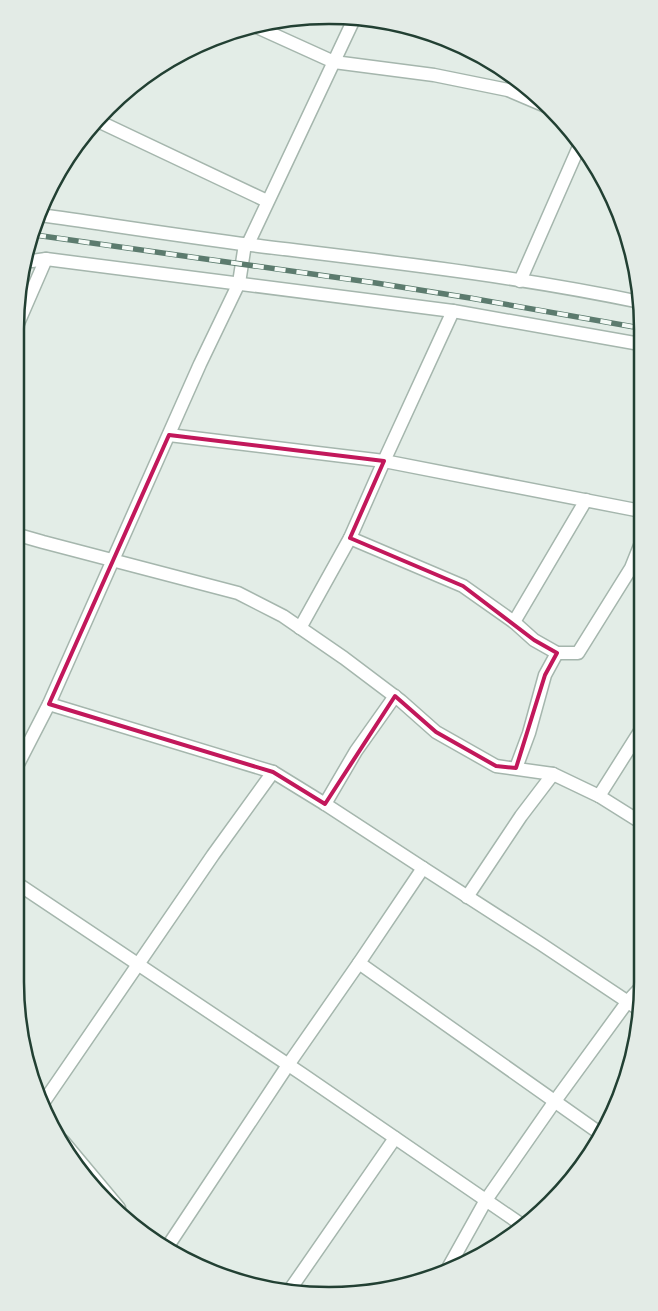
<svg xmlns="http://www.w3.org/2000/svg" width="658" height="1311" viewBox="0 0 658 1311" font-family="Figtree,sans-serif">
  <rect width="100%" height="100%" fill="#e3ede7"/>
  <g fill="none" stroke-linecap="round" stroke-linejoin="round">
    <g stroke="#a5b6ad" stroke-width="15">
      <g id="street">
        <path d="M259,28L334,62L434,75L508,90L548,107"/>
        <path d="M100,122L267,201"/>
        <path d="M41,215C111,225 181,236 251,245C381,261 512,275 640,302"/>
        <path d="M248,244L355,17"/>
        <path d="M29,260L32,261L46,259L453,311L640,344"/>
        <path d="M520,281L581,142"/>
        <path d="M16,328L46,259"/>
        <path d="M169,435L384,461L641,511"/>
        <path d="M15,534L43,542L238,593L283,616L344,658L401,701L436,732L496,766L553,774L599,796L642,728"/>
        <path d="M350,538L463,586L514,622L534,640L557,653H578L631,568L641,543"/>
        <path d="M514,622L586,500"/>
        <path d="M300,628L350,538L384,461L453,311"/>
        <path d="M49,704L273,772L325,804L423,868L541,944L640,1010"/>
        <path d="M516,768L529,733L545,675L557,653"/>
        <path d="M15,770L49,704L200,364L239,283L245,244"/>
        <path d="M599,796L642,823"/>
        <path d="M325,804L356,751L395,696"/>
        <path d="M15,882L302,1074L522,1225"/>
        <path d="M467,897L521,816L553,774"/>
        <path d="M359,963L601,1134"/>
        <path d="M43,1103L213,855L273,772"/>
        <path d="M63,1141L119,1208"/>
        <path d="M166,1249L288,1065L359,963L423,868"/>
        <path d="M447,1270L486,1200L555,1101L628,1001L642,986"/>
        <path d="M289,1291L395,1138"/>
      </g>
    </g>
    <use href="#street" stroke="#fff" stroke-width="12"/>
    <g stroke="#5c7b6e" stroke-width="5.5">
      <path id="rail" d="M35,235L376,283L470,298L640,328"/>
    </g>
    <use href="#rail" stroke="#f4faf6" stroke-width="4" stroke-dasharray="11" stroke-linecap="butt"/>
  </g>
  <path fill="none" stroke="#c2185b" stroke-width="4" stroke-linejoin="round" d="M169,435L384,461L350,538L463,586L534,640L557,653L545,675L516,768L496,766L436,732L395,696L325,804L273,772L49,704Z"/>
  <path d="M0 0H658V1311H0ZM329 24H329A305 305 0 0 1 634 329V982A305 305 0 0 1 329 1287H329A305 305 0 0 1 24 982V329A305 305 0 0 1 329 24Z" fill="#e3ebe6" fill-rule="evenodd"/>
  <path fill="none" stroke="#224033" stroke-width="2.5" d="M329 24H329A305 305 0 0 1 634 329V982A305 305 0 0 1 329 1287H329A305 305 0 0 1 24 982V329A305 305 0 0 1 329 24Z"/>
</svg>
